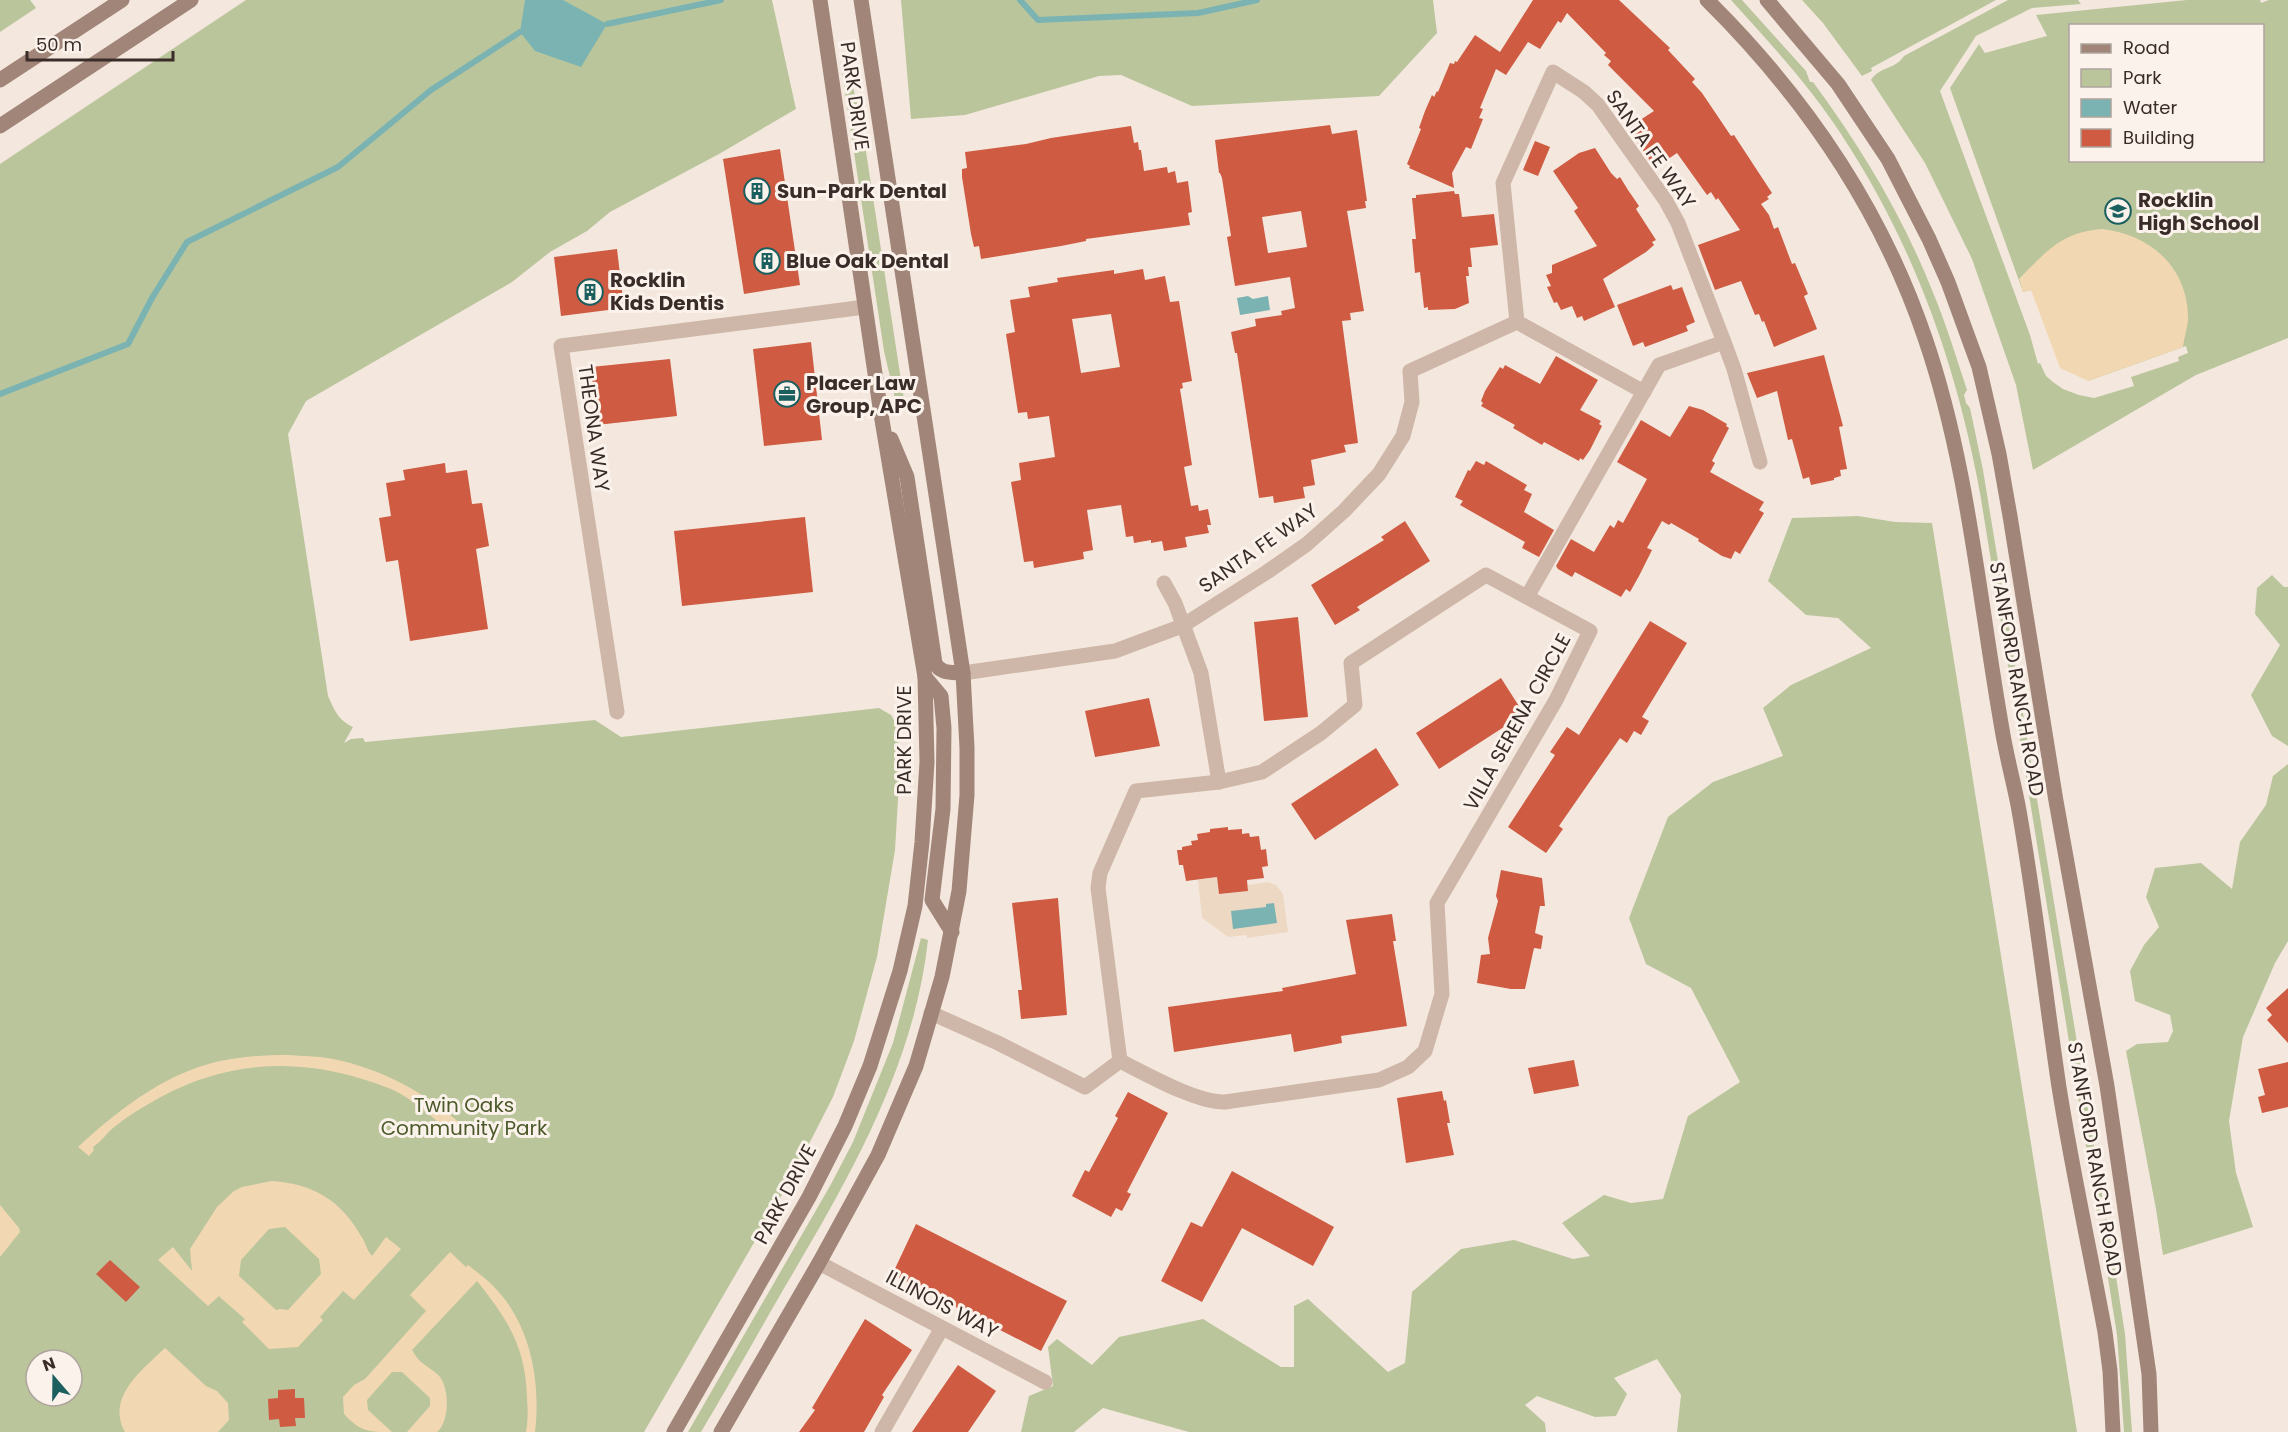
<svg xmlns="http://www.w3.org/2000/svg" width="2288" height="1432" viewBox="0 0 2288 1432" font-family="Poppins,sans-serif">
  <rect width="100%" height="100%" fill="#f4e8de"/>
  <g fill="#bac59c" fill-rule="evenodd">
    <path d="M0,0H30L36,8L0,32Z"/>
    <path d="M246,0H772L796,109L719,154L610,212L587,231L550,252L512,282L306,401L288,434L328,696C335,711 338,720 353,727L344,743L351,739L363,738L365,742L595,720L621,737L879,708L891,715L898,727L899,783L895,850L877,957L854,1041L833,1097L791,1179L644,1432H0V164ZM36,1360H72V1396H36Z"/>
    <path d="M901,0H1433L1437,33L1379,96L1192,106L1121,75L1099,76L965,115L911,119Z"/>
    <path d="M1731,0H1742L1806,71L1810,82H1813C1861,147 1902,215 1932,290C1946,323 1956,357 1967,390L1964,395L1966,403L1970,408L1983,470L2105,1213L2097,1214L1980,493C1956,363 1914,245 1841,134C1809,85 1770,43 1731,0Z"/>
    <path d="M1802,0H1996L1871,68L1872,71L1862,76L1823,23Z"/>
    <path d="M2008,0H2078L2081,4L2032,8L1976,36L1940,91L2030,335L2038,364L2040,363L2046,376L2053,382L2063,389L2079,395L2094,398L2134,386L2131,377L2179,361L2178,357L2188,353L2186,346L2088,381L2031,290L2023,292L1950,88L1979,44L1985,53L2047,36L2036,15L2187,0H2260L2261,3L2269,0H2288V338L2196,375L2033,470L2016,385L1972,259L1925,163L1871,80C1879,67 1896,69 1904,56ZM2070,26H2262V160H2070Z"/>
    <path d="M849,71L861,119L905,406L897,407L884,351L842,73Z"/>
    <path d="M1858,516L1895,522L1932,523L2077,1432H1677L1681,1395L1657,1359L1614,1378L1627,1394L1616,1416L1595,1417L1537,1396L1525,1405L1545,1423L1546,1432H1189L1103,1408L1074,1432H1021L1029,1396L1053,1386L1048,1347L1057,1339L1092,1365L1119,1337L1203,1319L1281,1367H1294V1306L1308,1299L1388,1372L1405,1363L1412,1292L1461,1249L1514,1240L1573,1259L1590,1256L1562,1223L1604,1195L1631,1203L1663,1199L1688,1116L1740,1082L1691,988L1646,964L1629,918L1668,817L1713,782L1783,756L1763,708L1791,685L1871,648L1838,618L1806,615L1768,581L1792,518Z"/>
    <path d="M2272,575L2284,587H2288V746L2272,736L2251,695L2280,645L2255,614L2257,588Z"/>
    <path d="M2288,764V941L2275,963L2243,1037L2229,1121L2236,1173L2253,1227L2163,1255L2156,1209L2126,1051L2137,1044L2168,1042L2173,1031L2170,1015L2135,1001L2130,971L2144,945L2159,927L2146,897L2155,868L2201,863L2232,889L2240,842L2266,805L2273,776Z"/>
    <path d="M921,938L928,940C914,1068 847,1182 783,1290C756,1337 729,1385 701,1432H688L830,1186L853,1142L893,1043Z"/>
    <path d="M2107,1219L2125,1334L2132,1432H2124L2117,1335L2099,1221Z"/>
  </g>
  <g fill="#f1d8b2" fill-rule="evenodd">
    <path d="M2102,229C2150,234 2189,268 2188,320C2187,329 2184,338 2183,347L2088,381L2060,368L2031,290L2023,292L2019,279C2046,252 2061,232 2102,229Z"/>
    <path d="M287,1055C302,1056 318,1056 333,1059C382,1069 424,1092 461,1124L455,1131L450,1132C432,1117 412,1098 391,1089C313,1058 235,1056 159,1098C143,1107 126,1117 113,1128C106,1134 101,1142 93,1147L94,1150L89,1156L78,1147C121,1107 172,1068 231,1059C250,1056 268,1055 287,1055Z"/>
    <path d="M272,1181C313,1184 341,1200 361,1236C366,1243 366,1249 372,1256L386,1237L401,1249L354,1300L343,1291L320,1317L323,1320L298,1347L269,1349L242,1322L245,1319L222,1299L219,1296L208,1306L158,1260L173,1247L192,1271L190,1249L217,1207L234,1191L242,1187ZM285,1227L319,1259L321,1274L288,1310L280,1309L276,1310L239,1276L241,1260L269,1229Z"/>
    <path d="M0,1205L19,1228L20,1232L0,1257Z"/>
    <path d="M450,1252L466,1267L468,1265C478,1273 488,1280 496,1289C531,1326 541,1383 535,1432H526C528,1421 528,1410 527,1399C526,1347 508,1320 477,1281L412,1350C415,1354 417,1359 421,1362C427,1367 435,1371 440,1377C450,1390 449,1423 437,1432H407L430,1406V1398L402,1372H392L367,1400L368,1410L392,1432C368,1432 361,1432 344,1414L343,1397L354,1385L365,1379L426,1311L410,1295Z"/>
    <path d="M165,1348L206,1386L217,1391L228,1403L229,1420L218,1432H125C106,1397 142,1370 165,1348Z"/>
  </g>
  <path fill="#edd8c4" d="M1217,877L1219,894L1248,891V885L1268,882L1276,885L1283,894L1288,932L1247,938V935L1228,937L1202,918L1198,880Z"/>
  <g fill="#7ab3b2">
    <path d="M525,0H563L607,24L581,67L535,51L520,32Z"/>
    <path d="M1248,296L1253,299L1268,296L1270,310L1240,315L1237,298Z"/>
    <path d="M1274,903L1277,923L1233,929L1231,911L1266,907V904Z"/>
  </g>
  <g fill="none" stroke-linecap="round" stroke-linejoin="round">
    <g stroke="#7ab3b2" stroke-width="6">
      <path d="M1020,0L1038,20L1198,13L1257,0"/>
      <path d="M607,24L721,0"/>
      <path d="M0,394L128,344L152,298L187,242L338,167L431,90L520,32"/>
    </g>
  </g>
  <g fill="#ce5b42" fill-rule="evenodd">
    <path d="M1533,0H1619L1670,48L1668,50L1695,79L1692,82L1702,93L1731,136L1734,135L1772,193L1767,197L1769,199L1761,204L1769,215L1774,229L1778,227L1792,264L1795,263L1808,294L1804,296L1817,329L1774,347L1764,321L1762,322L1759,314L1755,315L1741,281L1715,290L1698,245L1740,230L1718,198L1716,200L1711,192L1707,195L1677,153L1655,168L1628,128L1654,111L1608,65L1611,61L1604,55L1606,53L1567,13L1561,23L1558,21L1540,49L1528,42L1506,75L1496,69L1480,108L1483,109L1479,118L1483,119L1471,149L1466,147L1452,173L1454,188L1409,168L1410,166L1407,164L1421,129L1419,128L1425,111L1432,95L1434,97L1437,91L1438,92L1450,63L1454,64L1455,61L1457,62L1475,35L1500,52Z"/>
    <path d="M1330,125L1332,134L1357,130L1367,201H1365L1366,208L1347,211L1364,311L1350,313L1351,320L1342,321L1358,443L1344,445L1346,452L1311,460L1315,485L1303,487L1305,498L1274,503L1273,496L1259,498L1237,353H1235L1231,332L1256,326L1255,319L1282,315L1281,311L1295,308L1290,277L1235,286L1227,237L1231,236L1222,178L1220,173H1219L1215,140ZM1301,211L1307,247L1268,253L1262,217Z"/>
    <path d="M1131,126L1134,143L1138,142L1139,150H1141L1144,171L1167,167L1168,173L1175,171L1177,183L1188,181L1192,212L1188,213L1190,225L1086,239V241L1061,246L981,259L979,246L974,247L971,234L962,177V169L967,168L965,152L1026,144L1051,138Z"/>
    <path d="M1535,141L1550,147L1538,176L1523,170Z"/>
    <path d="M1595,148L1611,173L1617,179L1620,177L1628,190L1639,206L1636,209L1656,240L1652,242L1654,245L1646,252L1603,279L1615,307L1584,321L1582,316L1577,318L1572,306L1561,310L1557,302L1554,303L1547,287L1551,286L1546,275L1552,273V265L1597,246L1574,211L1578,208L1553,171L1579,153Z"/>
    <path d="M780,149L800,285L744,294L723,159Z"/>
    <path d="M1454,191L1455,194H1459L1462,217L1494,214L1498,245L1470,248L1472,267H1468L1469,276H1466L1469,303L1455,309L1428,310V307L1424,308L1420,272L1415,273L1412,239H1416L1412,198H1416V195Z"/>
    <path d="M617,249L624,308L561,316L554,257Z"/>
    <path d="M1143,269L1145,280L1165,276L1170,302L1179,301L1192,381L1182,383L1183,388L1180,389L1192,465L1184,467L1191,506L1198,505L1199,511L1208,509L1211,525H1207L1209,533L1185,537L1187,547L1164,551L1162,541L1151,543V540L1134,543L1133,536L1126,537L1121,505L1087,510L1093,550L1083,552L1084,559L1034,568L1033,561L1024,562L1011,482L1021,480L1019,463L1055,457L1049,416L1028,419L1027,412L1018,413L1006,334L1015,332L1010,300L1030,297L1028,287L1058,282L1057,278L1114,270V274ZM1111,314L1120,367L1081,373L1072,319Z"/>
    <path d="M1671,285L1673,290L1682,287L1695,322L1686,326L1688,331L1645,347L1643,342L1633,346L1617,305Z"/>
    <path d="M811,342L822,440L764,446L753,349Z"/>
    <path d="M1824,355L1843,426L1839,427L1847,469L1840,470L1841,476L1834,478V480L1811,485L1809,477L1803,479L1792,439L1788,440L1777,391L1757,398L1747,373Z"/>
    <path d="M1556,356L1598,380L1580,410L1601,421L1599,424L1602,426L1590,450L1583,460L1580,458L1579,461L1544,442L1542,445L1513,428L1515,425L1481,406L1483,403L1481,401L1485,391L1500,367L1503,369L1505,365L1540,384Z"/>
    <path d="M670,359L677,416L597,425L591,367Z"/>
    <path d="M1689,406L1703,410L1727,424L1726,426L1729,428L1712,461L1715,463L1710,472L1764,502L1759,510L1764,513L1740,554L1735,551L1731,559L1722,556L1698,541L1699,539L1671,523L1669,525L1662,521L1647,548L1652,550L1639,576L1630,592L1626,589L1621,597L1575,572L1572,577L1558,569L1556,566L1571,539L1594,552L1610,525L1614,528L1618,520L1623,523L1647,479L1617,462L1641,420L1670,437Z"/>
    <path d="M1476,461L1484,465L1486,461L1527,485L1524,490L1532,494L1524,512L1554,530L1539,557L1522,548L1525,542L1460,505L1463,501L1455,497L1468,470L1470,471Z"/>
    <path d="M445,463L446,473L467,470L472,504L482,503L489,546L476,549L488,629L410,641L398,560L386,562L379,518L391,516L386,483L405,480L403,470Z"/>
    <path d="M805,517L813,592L682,606L674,531Z"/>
    <path d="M1405,521L1430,561L1357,607L1360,610L1335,625L1311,585L1384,540L1381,537Z"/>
    <path d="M1298,617L1308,717L1264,721L1254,622Z"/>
    <path d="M1650,621L1687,643L1642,717L1649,721L1641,735L1634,731L1627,743L1620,738L1559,826L1563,829L1546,853L1508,827L1555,755L1550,752L1567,727L1579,735Z"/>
    <path d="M1501,678L1524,714L1439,769L1416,733Z"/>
    <path d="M1149,698L1160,746L1095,757L1085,711Z"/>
    <path d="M1376,748L1399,785L1315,840L1291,804Z"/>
    <path d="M1228,827V830L1242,829V834L1249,833L1250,837L1259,836L1261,850L1266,849L1268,866L1262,867L1264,878L1247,880L1248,891L1219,894L1217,877L1186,881L1183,865H1179L1177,850H1182V847L1192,845L1191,841L1198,840L1197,834L1210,832V829Z"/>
    <path d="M1501,870L1542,878L1545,906H1540L1535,933L1543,936L1541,949L1534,948L1525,989H1511L1477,983L1481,955L1490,954L1488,938L1498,901L1496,896Z"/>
    <path d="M1058,898L1067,1015L1021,1019L1018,990H1022L1012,903Z"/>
    <path d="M1392,914L1396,941H1393L1407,1026L1341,1036L1342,1043L1294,1052L1291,1034L1174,1052L1168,1007L1283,991L1282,988L1356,974L1346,920Z"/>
    <path d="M2288,988V1043L2267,1020L2272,1015L2266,1008Z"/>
    <path d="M1574,1060L1579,1086L1534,1094L1528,1068Z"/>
    <path d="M2288,1062V1107L2262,1113L2258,1097L2265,1095L2258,1069Z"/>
    <path d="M1442,1091L1444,1101L1446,1100L1450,1123H1447L1454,1155L1406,1163L1397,1098Z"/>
    <path d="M1128,1092L1168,1113L1127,1192L1131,1194L1122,1211L1116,1208L1111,1217L1072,1196L1085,1170L1089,1172L1118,1118L1115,1116Z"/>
    <path d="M1232,1171L1334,1227L1313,1266L1242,1228L1202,1302L1161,1281L1191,1222L1202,1227Z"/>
    <path d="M916,1224L1067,1301L1041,1351L948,1303L949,1301L892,1275Z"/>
    <path d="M110,1260L140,1287L126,1302L96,1274Z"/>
    <path d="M865,1319L912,1350L882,1395L884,1397L864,1432H799L815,1410L812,1408Z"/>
    <path d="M958,1365L996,1391L968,1432H912Z"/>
    <path d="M295,1389V1398H304L305,1418H295L296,1426L280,1427L279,1419L269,1420L268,1399L278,1398V1390Z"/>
  </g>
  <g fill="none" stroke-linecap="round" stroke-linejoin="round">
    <g stroke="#ceb7a8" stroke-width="15">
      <path d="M1517,322L1644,392"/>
      <path d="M1724,342L1734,369L1760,462"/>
      <path d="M1486,575L1590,631L1556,700L1437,903L1442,994L1425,1051L1408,1067L1379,1080L1225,1102C1197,1103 1146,1074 1120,1061L1098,888L1100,873L1136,791L1219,782L1262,772L1321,733L1355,705L1351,663Z"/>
      <path d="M1164,583L1175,603L1201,673L1219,782"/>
      <path d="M963,673L1115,651L1182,626L1267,572L1307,544L1344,511L1379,474L1403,436L1412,402L1410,371L1517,322L1503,183L1553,72L1584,92L1598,105L1666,201L1678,223L1724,342L1659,365L1527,597"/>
      <path d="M617,712L561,346L865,307"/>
      <path d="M931,1013L998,1043L1085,1087L1120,1061"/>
      <path d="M819,1263L1045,1382"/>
      <path d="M882,1432L942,1328"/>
    </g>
    <g stroke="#a28579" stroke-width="15">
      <path d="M1707,0C1804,96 1881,208 1925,338C1968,463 1979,599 2002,729C2006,754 2013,780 2018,805C2035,899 2045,993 2059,1087C2072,1169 2090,1251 2105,1332L2110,1371L2113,1432"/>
      <path d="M1767,0L1838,84L1888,159L1929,239L1948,282L1979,367L1999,454L2010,516L2056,801L2107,1086L2149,1374L2151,1432"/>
      <path d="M0,80L122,0"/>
      <path d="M0,126L191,0"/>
      <path d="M891,439L907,477L935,663C940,674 952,672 963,673"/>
      <path d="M925,677L941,696L944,728L943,809L932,900L952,932"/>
      <path d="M674,1432L809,1197L845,1126L870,1066L900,971L915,906L922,842L927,762L925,677L881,414L820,0"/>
      <path d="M721,1432L819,1263L878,1155L916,1066L942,977L959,891L967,795V748L963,673L861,0"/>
    </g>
  </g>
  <defs>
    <g id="building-ring" transform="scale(1.35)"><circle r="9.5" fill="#fbf3eb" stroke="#1b5f5f" stroke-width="1.5"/><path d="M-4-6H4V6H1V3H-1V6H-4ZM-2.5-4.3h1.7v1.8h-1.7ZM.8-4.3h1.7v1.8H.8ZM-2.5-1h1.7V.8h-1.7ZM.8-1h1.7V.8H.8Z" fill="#1b5f5f"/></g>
    <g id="school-ring" transform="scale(1.35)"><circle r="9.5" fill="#fbf3eb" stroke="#1b5f5f" stroke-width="1.5"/><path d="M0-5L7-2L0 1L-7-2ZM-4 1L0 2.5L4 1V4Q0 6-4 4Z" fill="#1b5f5f"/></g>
    <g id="office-ring" transform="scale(1.35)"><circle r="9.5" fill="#fbf3eb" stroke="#1b5f5f" stroke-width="1.5"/><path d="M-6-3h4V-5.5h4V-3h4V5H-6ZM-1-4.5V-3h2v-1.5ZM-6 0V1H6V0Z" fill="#1b5f5f"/></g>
  </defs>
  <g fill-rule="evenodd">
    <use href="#building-ring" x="757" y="191"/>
    <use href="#school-ring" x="2118" y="211"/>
    <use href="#building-ring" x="767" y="261"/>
    <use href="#building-ring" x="590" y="292"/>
    <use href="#office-ring" x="787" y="394"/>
  </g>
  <g text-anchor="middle" stroke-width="6" stroke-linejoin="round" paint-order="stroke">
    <g font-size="20" fill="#3a2d29" stroke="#fbf3eb">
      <text transform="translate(855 96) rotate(82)" y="7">PARK DRIVE</text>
      <text transform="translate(1651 149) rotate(55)" y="7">SANTA FE WAY</text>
      <text transform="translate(594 428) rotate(82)" y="7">THEONA WAY</text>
      <text transform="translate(1258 548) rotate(-35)" y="7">SANTA FE WAY</text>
      <text transform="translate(2017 679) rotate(80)" y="7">STANFORD RANCH ROAD</text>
      <text transform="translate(1517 722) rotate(-61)" y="7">VILLA SERENA CIRCLE</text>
      <text transform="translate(904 740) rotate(-90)" y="7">PARK DRIVE</text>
      <text transform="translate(2095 1159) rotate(80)" y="7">STANFORD RANCH ROAD</text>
      <text transform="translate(785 1194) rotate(-62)" y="7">PARK DRIVE</text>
      <text transform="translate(942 1304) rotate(28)" y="7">ILLINOIS WAY</text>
    </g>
    <g font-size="20" font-weight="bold" fill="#3a2d29" stroke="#fbf3eb" text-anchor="start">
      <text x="777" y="198">Sun-Park Dental</text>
      <text x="2138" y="207">Rocklin<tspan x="2138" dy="23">High School</tspan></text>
      <text x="786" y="268">Blue Oak Dental</text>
      <text x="610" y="287">Rocklin<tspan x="610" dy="23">Kids Dentis</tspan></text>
      <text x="806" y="390">Placer Law<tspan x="806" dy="23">Group, APC</tspan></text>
    </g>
    <g font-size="20" fill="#4c5a2b" stroke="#fbf3eb">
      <text x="464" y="1112">Twin Oaks<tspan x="464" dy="23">Community Park</tspan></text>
    </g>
  </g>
  <rect x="2069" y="24" width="195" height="138" fill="#fbf3eb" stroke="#aea49d" stroke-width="1.5"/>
  <rect x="2081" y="44" width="30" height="9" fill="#a28579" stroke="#aea49d" stroke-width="1.5"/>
  <text x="2123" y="54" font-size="18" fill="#3a2d29">Road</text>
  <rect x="2081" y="69" width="30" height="18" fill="#bac59c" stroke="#aea49d" stroke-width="1.5"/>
  <text x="2123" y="84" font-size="18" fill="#3a2d29">Park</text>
  <rect x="2081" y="99" width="30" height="18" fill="#7ab3b2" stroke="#aea49d" stroke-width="1.5"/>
  <text x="2123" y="114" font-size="18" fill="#3a2d29">Water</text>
  <rect x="2081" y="129" width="30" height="18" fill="#ce5b42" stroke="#aea49d" stroke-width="1.5"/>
  <text x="2123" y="144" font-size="18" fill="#3a2d29">Building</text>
  <g transform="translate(54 1378) rotate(340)"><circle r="28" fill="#fbf3eb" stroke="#aea49d" stroke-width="1.5"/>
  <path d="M0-4.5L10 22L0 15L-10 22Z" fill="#1b5f5f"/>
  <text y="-9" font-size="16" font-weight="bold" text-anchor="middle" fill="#3a2d29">N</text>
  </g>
  <path d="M27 51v9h146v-9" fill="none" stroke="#3a2d29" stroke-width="3"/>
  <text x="36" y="51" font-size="18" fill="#3a2d29" stroke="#fbf3eb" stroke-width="4.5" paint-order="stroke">50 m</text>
</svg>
